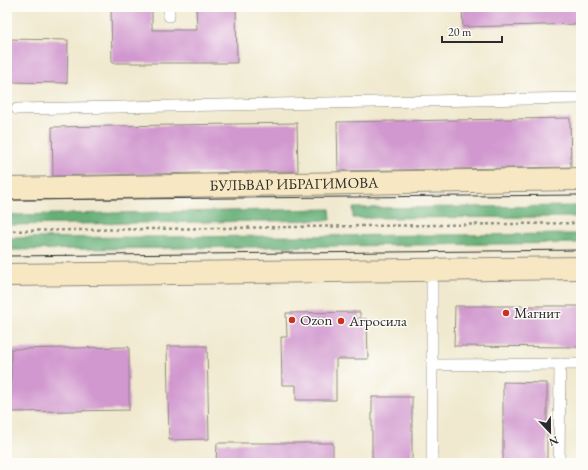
<svg xmlns="http://www.w3.org/2000/svg" width="588" height="470" viewBox="0 0 588 470" font-family="'EB Garamond',serif">
  <rect width="100%" height="100%" fill="#fdfcf7"/>
  <filter id="ink" filterUnits="userSpaceOnUse"><feTurbulence type="fractalNoise" baseFrequency=".025" numOctaves="2"/><feDisplacementMap in="SourceGraphic" scale="8" xChannelSelector="R" yChannelSelector="G"/><feConvolveMatrix kernelMatrix="1 2 1 2 8 2 1 2 1" color-interpolation-filters="sRGB"/></filter>
  <filter id="wash" filterUnits="userSpaceOnUse"><feTurbulence type="fractalNoise" baseFrequency=".012" numOctaves="4" result="noise"/><feDisplacementMap in="SourceGraphic" scale="16" xChannelSelector="R" yChannelSelector="G"/><feGaussianBlur stdDeviation="0.9" result="paint"/><feColorMatrix in="noise" values="0 0 0 0 0 0 0 0 0 0 0 0 0 0 0 0 0 1.4 0 .05"/><feComposite in="paint" operator="in"/></filter>
  <g filter="url(#wash)">
    <rect width="100%" height="100%" fill="#f0e9cf"/>
    <g fill="#66b078" stroke="#486e52">
      <path d="M581,206V217L353,218V208Z"/>
      <path d="M330,209L331,220L7,225V215Z"/>
      <path d="M581,234V243L7,250V238Z"/>
    </g>
    <g id="blocks">
      <g fill="#d198cf">
        <path d="M111,7H152V30H197L196,7H236L237,63H112Z"/>
        <path d="M462,7H581V24L463,27Z"/>
        <path d="M7,39L68,40L67,83L7,82Z"/>
        <path d="M570,118L571,167L338,171L337,122Z"/>
        <path d="M297,123L298,171L53,176L52,127Z"/>
        <path d="M455,306H581V347L454,346Z"/>
        <path d="M360,312V319H367L368,359H336V400H296V385H282L281,337H287L286,313Z"/>
        <path d="M167,346H207L209,439L169,440Z"/>
        <path d="M129,347V410L11,412V349Z"/>
        <path d="M503,382L547,383V463H503Z"/>
        <rect x="372" y="397" width="40" height="66"/>
        <path d="M217,443H333V463H216Z"/>
      </g>
    </g>
  </g>
  <g filter="url(#ink)">
    <use href="#blocks" fill-opacity="0" stroke="#8e8a7d" stroke-width="1"/>
    <g fill="none" stroke-linecap="round" stroke-linejoin="round">
      <g stroke="#8e8a7d" stroke-width="12">
        <g id="service">
          <path d="M169,7V16"/>
          <path d="M17,109L581,98"/>
          <path d="M432,270V463"/>
          <path d="M432,365L581,364"/>
          <path d="M559,463L560,364"/>
        </g>
      </g>
      <g stroke="#8e8a7d" stroke-width="24">
        <g id="secondary">
          <path id="s1" d="M7,189L581,179"/>
          <path d="M7,275L581,268"/>
        </g>
      </g>
      <path stroke="#8e8a7d" stroke-width="2.5" stroke-dasharray="3 3" stroke-linecap="butt" d="M7,231L581,223"/>
      <use href="#service" stroke="#fff" stroke-width="11"/>
      <use href="#secondary" stroke="#f7e8c3" stroke-width="22"/>
      <g stroke="#2b2b2b" stroke-width="1">
        <path d="M7,200L581,195"/>
        <path d="M7,256L581,250"/>
      </g>
    </g>
  </g>
  <g fill="#c8321e" stroke="#fdfcf7" stroke-width="1.5">
    <circle cx="506" cy="313" r="4"/>
    <circle cx="292" cy="320" r="4"/>
    <circle cx="341" cy="321" r="4"/>
  </g>
  <g text-anchor="middle" stroke-width="3" stroke-linejoin="round" paint-order="stroke">
    <g font-size="15" fill="#2b2b2b" stroke="#fdfcf7">
      <text dy="5" stroke="none"><textPath href="#s1" startOffset="287">БУЛЬВАР ИБРАГИМОВА</textPath></text>
    </g>
    <g font-size="15" fill="#2b2b2b" stroke="#fdfcf7" text-anchor="start">
      <text x="514" y="318">Магнит</text>
      <text x="300" y="325">Ozon</text>
      <text x="349" y="326">Агросила</text>
    </g>
  </g>
  <rect width="588" height="470" fill="none" stroke="#fdfcf7" stroke-width="24"/>
  <g transform="translate(550 432) rotate(158)" stroke="#fdfcf7" stroke-width="3" paint-order="stroke">
  <path d="M0-3L7 15L0 10L-7 15Z" fill="#2b2b2b"/>
  <text y="-6" font-size="11" font-weight="bold" text-anchor="middle" fill="#2b2b2b">N</text>
  </g>
  <path d="M442 36v6h60v-6" fill="none" stroke="#2b2b2b" stroke-width="2"/>
  <text x="448" y="36" font-size="12" fill="#2b2b2b" stroke="#fdfcf7" stroke-width="3" paint-order="stroke">20 m</text>
</svg>
